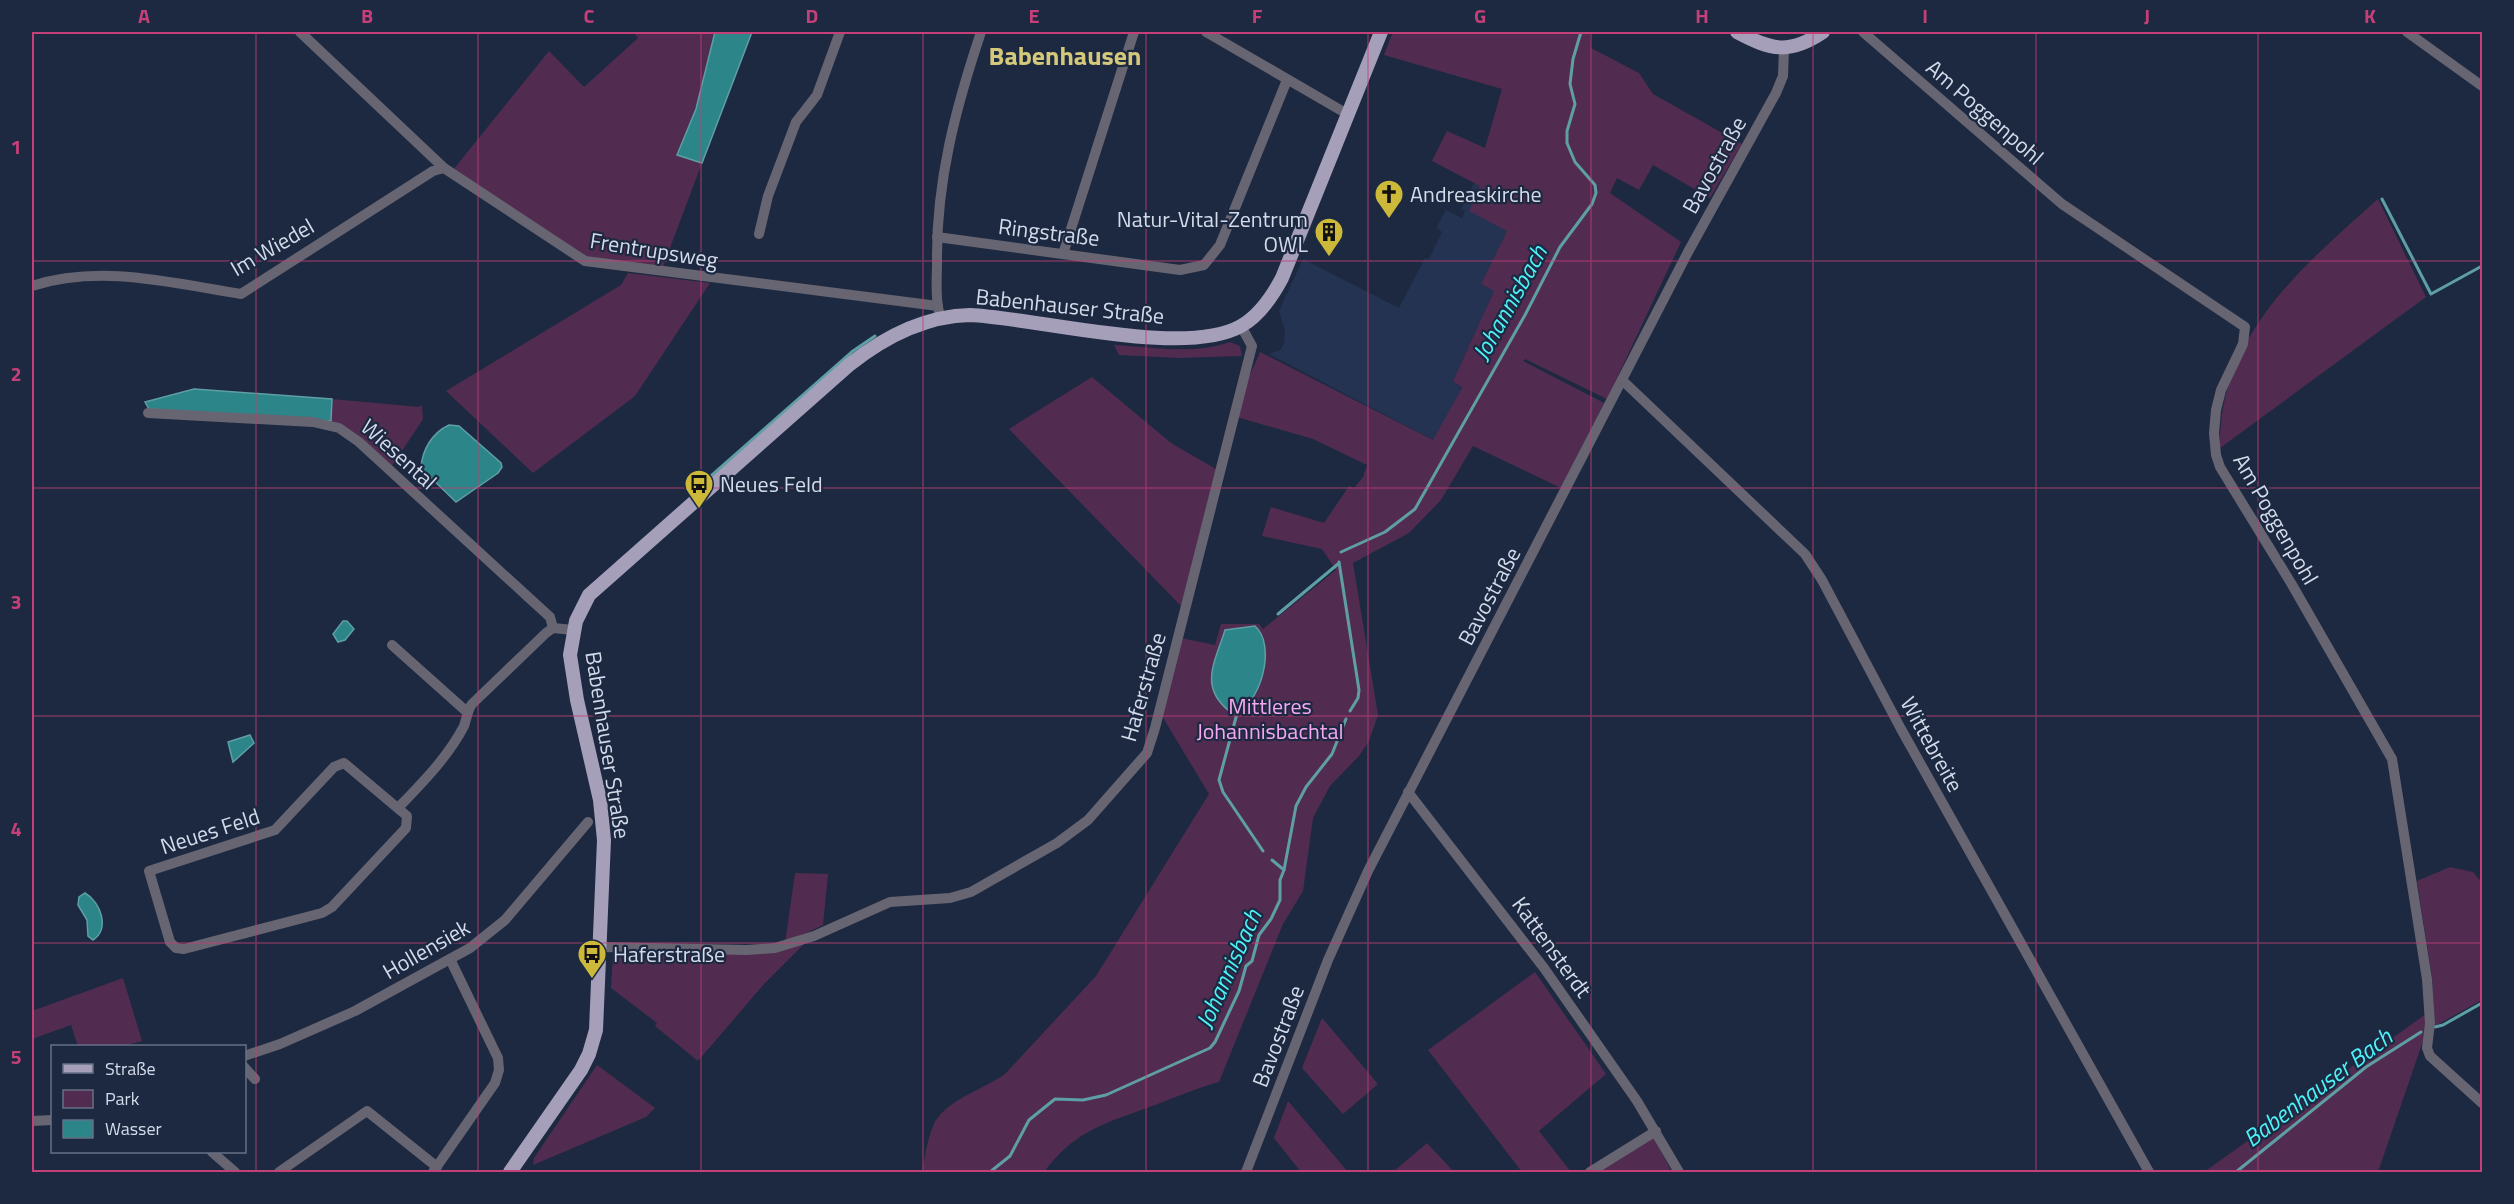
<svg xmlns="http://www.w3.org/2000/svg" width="2514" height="1204" viewBox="0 0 2514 1204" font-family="'Titillium Web',sans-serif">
  <rect width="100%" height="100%" fill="#1d2941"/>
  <path fill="#243351" d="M1474,183L1520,205L1481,284L1494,291L1453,381L1464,391L1435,441L1269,354L1280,350L1284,344L1285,331L1279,311L1303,259L1399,308L1425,258L1429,259L1442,232L1436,228L1446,210L1462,218L1465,211L1461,209Z"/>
  <g fill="#512c50">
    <path d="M634,32H715L696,109L677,154L702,163L662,269L586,259L453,170L549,51L584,87L638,38Z"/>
    <path d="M1393,32H1590L1591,48L1639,73L1653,94L1742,144L1710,198L1653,165L1639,190L1617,178L1610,193L1681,242L1607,399L1525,359L1523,361L1604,403L1561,488L1473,446L1441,500L1409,533L1353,563L1378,715L1369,741L1359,756L1330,786L1313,818L1303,891L1283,924L1219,1082C1193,1089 1170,1100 1144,1109C1100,1125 1073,1133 1044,1172H922C925,1158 927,1140 933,1126C944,1100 983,1090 1005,1074L1096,976L1209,794L1162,716L1181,638L1215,645L1221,624H1259L1263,629L1336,570L1322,549L1262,536L1271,507L1324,523L1349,486L1354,488L1363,477L1367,465L1313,439L1237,417L1248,379L1260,352L1433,440L1462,388L1453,381L1494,291L1481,284L1507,231L1469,211L1480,186L1432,161L1447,131L1485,148L1502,89L1384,55Z"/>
    <path d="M2378,199L2426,297L2220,448C2218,336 2302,267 2378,199Z"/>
    <path d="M628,273L710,283L635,396L533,473L446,391L621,285Z"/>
    <path d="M1230,342L1240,346L1242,356L1180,358L1119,355L1114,345C1152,347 1193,355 1230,342Z"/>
    <path d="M1092,377L1171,443L1216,469L1181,606L1009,429Z"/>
    <path d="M332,399L419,407L422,405L423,419L392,466C373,449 356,429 331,421Z"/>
    <path d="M2450,867L2473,872L2482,883V1000L2435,1026L2432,977L2417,881Z"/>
    <path d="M795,873L828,874L823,925L785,943Z"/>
    <path d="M804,944L764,984L698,1061L655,1026L657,1023L611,988L613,952Z"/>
    <path d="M1535,972L1606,1074L1539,1131L1571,1172H1522L1428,1050Z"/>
    <path d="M123,978L142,1041L123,1046H78L71,1025L32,1039V1011Z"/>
    <path d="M2426,1014L2423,1041L2378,1172H2204Z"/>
    <path d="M1322,1018L1378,1084L1343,1114L1302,1068Z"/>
    <path d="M597,1065L655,1108L646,1117L533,1165L534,1158Z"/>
    <path d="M1288,1101L1348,1172H1301L1274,1138Z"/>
    <path d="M1653,1137L1672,1172H1597Z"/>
    <path d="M1427,1143L1454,1172H1393Z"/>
  </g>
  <g fill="#2c8588" stroke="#5e9fa6" stroke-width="1.5">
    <path d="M715,32H752L702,163L677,155L696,109Z"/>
    <path d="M194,389L332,399L331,421L149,409L145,402Z"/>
    <path d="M449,425L459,426L501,463L502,467L498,473L456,502L421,468C422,450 432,433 449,425Z"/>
    <path d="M343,621H347L354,629L345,640L338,642L333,634Z"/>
    <path d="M1255,626C1277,645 1261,706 1233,714C1197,688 1215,663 1225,630Z"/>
    <path d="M250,735L254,743L233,762L228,742Z"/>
    <path d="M85,893C101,902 110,929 93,940L88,936L87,920L78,905L79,897Z"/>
  </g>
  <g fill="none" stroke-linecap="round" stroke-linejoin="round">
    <g stroke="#5e9fa6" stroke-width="3">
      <path d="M2382,199L2431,294L2482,266"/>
      <path d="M711,476L853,351L875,336"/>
      <path d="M1341,552L1385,532L1415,509L1525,315L1560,247L1592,204L1596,193L1595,185L1575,162L1567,143V131L1575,104L1570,84L1573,59L1581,32"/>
      <path d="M1339,562L1359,690L1358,698L1350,711"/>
      <path d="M1278,614L1338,564"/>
      <path d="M1238,710L1219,780L1223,792L1263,851"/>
      <path d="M1284,870L1296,806L1306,787L1332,754L1346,719"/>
      <path d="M2435,1027L2443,1025L2482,1003"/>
      <path d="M990,1172L1010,1156L1029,1120L1055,1099L1083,1100L1106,1095L1210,1048L1215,1042L1239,991L1246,966L1252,961L1259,935L1271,919L1280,900V880L1284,870L1272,860"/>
      <path d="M2236,1172L2366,1067L2421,1032"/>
    </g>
    <g stroke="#676572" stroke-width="10">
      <path d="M300,32L444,168L585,261L938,306"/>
      <path d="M1206,32L1349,115"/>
      <path d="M1863,32L2062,204L2245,327L2243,344L2221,390L2216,410L2214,433L2216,455L2220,467L2291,583L2392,759L2427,979L2430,1023L2427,1048L2430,1056L2482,1103"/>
      <path d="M2407,32L2482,86"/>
      <path d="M759,234L768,196L796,122L817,95L840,32"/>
      <path d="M937,237L1180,270L1204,265L1220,245L1287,80"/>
      <path d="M1063,254L1134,32"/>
      <path d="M32,286C101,264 171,283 241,294L433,171L444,168"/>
      <path d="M939,312C935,297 937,278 937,262C936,181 956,107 981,32"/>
      <path d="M1622,380L1805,554L1822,580L1901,729L2149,1172"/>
      <path d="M148,413L313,422L339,428L359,442L527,596L550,617L553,628"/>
      <path d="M392,645L467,712"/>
      <path d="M344,763L407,816L406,828L332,907L322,913L184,949L176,948L170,942L149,871L275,830L334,767Z"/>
      <path d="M1408,792L1544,968L1637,1101L1679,1172"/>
      <path d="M398,808C422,783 448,757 464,726C467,718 467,711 472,704L546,633L553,628L573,630"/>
      <path d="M601,947L747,950L775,948L814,936L890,902L950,898L971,892L1057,843L1088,820L1147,753L1155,728L1252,346L1241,326"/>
      <path d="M244,1056L280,1044L355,1011L470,948L505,920L588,822"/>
      <path d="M244,1067L255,1079"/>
      <path d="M32,1121L52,1120"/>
      <path d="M212,1152L235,1172"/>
      <path d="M279,1172L367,1111L437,1167"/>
      <path d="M433,1172L495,1083L499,1070L498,1058L450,959"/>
      <path d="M1246,1172L1328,960L1368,871L1688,252L1776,93L1783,76L1784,49"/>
      <path d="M1590,1172L1656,1131"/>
    </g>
    <g stroke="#a59fba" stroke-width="14">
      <path d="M1737,32C1771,50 1789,55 1823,32"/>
      <path d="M510,1172L581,1070L589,1054L596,1030L604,840L600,800L577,700L570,655L576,621L589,595L849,365C883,338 925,316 970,315C1038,318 1184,358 1241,326C1260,315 1272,297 1282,278L1381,32"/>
    </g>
  </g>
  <path fill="none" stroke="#c53f78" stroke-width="1.5" stroke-opacity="0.55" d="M256,32V1172M478,32V1172M701,32V1172M923,32V1172M1146,32V1172M1368,32V1172M1591,32V1172M1813,32V1172M2036,32V1172M2258,32V1172M32,261H2482M32,488H2482M32,716H2482M32,943H2482"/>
  <defs>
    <g id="church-pin" transform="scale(1.5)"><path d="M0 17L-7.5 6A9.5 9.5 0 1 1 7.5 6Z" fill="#ccb939" stroke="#1d2941"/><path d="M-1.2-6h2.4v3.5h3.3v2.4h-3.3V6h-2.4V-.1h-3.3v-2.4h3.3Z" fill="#111"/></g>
    <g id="building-pin" transform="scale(1.5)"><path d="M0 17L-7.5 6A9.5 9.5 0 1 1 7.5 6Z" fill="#ccb939" stroke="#1d2941"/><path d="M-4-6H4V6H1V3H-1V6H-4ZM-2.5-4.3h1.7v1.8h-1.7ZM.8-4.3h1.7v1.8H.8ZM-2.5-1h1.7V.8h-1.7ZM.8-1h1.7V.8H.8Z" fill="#111"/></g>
    <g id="bus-pin" transform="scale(1.5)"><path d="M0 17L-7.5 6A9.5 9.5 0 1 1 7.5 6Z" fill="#ccb939" stroke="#1d2941"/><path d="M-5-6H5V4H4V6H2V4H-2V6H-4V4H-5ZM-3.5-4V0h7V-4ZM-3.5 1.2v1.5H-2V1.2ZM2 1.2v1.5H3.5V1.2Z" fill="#111"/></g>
  </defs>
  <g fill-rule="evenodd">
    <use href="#church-pin" x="1389" y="194"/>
    <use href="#building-pin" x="1329" y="232"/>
    <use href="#bus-pin" x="699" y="484"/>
    <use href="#bus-pin" x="592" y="954"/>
  </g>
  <g text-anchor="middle" stroke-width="4.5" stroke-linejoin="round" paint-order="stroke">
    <g font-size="22" fill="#d3dbeb" stroke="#1d2941">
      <text transform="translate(1985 112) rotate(41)" y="8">Am Poggenpohl</text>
      <text transform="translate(1714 165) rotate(-61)" y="8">Bavostraße</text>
      <text transform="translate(1049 232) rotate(7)" y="8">Ringstraße</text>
      <text transform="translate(272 247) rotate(-30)" y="8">Im Wiedel</text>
      <text transform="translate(654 250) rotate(9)" y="8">Frentrupsweg</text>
      <text transform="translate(1070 306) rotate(6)" y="8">Babenhauser Straße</text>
      <text transform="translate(399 454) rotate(42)" y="8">Wiesental</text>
      <text transform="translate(2276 519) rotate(60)" y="8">Am Poggenpohl</text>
      <text transform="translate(1489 596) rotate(-62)" y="8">Bavostraße</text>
      <text transform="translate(1143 687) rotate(-74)" y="8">Haferstraße</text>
      <text transform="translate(1932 744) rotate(61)" y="8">Wittebreite</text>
      <text transform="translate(608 745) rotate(81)" y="8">Babenhauser Straße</text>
      <text transform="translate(210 831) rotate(-18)" y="8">Neues Feld</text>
      <text transform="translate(1552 947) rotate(54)" y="8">Kattensterdt</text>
      <text transform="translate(426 949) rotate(-30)" y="8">Hollensiek</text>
      <text transform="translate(1278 1036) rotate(-69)" y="8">Bavostraße</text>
    </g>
    <g font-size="22" fill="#d3dbeb" stroke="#1d2941" text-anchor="start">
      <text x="1410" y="202">Andreaskirche</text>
      <text x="1308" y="227" text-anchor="end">Natur-Vital-Zentrum<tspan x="1308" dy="25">OWL</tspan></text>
      <text x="720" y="492">Neues Feld</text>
      <text x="613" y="962">Haferstraße</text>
    </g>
    <g font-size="22" fill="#f5a7f2" stroke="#1d2941">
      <text x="1270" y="714">Mittleres<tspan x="1270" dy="25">Johannisbachtal</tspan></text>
    </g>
    <g font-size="24" font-style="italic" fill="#4cf2f7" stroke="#1d2941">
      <text transform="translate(1510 303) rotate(-61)" y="8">Johannisbach</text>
      <text transform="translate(1229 969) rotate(-66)" y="8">Johannisbach</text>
      <text transform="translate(2318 1088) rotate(-37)" y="8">Babenhauser Bach</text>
    </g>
    <g font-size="26" font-weight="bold" fill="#d4c97a" stroke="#1d2941">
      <text x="1065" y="65">Babenhausen</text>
    </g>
  </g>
  <rect width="2514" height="1204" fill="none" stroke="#1d2941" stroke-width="66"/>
  <rect x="51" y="1045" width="195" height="108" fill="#1d2941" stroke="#667085" stroke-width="1.5"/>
  <rect x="63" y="1064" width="30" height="9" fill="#a59fba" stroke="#667085" stroke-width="1.5"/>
  <text x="105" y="1075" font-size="18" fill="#d3dbeb">Straße</text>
  <rect x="63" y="1090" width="30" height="18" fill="#512c50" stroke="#667085" stroke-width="1.5"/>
  <text x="105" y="1105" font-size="18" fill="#d3dbeb">Park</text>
  <rect x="63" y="1120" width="30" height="18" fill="#2c8588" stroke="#667085" stroke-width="1.5"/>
  <text x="105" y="1135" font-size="18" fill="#d3dbeb">Wasser</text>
  <rect x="33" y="33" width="2448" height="1138" fill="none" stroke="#c53f78" stroke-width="2"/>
  <g font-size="20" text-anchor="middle" font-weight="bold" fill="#c53f78">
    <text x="144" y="23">A</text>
    <text x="367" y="23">B</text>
    <text x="589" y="23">C</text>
    <text x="812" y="23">D</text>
    <text x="1034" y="23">E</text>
    <text x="1257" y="23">F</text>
    <text x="1480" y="23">G</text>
    <text x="1702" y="23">H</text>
    <text x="1925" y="23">I</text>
    <text x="2147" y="23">J</text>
    <text x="2370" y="23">K</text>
    <text x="16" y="154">1</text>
    <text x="16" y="381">2</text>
    <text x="16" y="609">3</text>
    <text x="16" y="836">4</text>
    <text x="16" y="1064">5</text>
  </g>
</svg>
